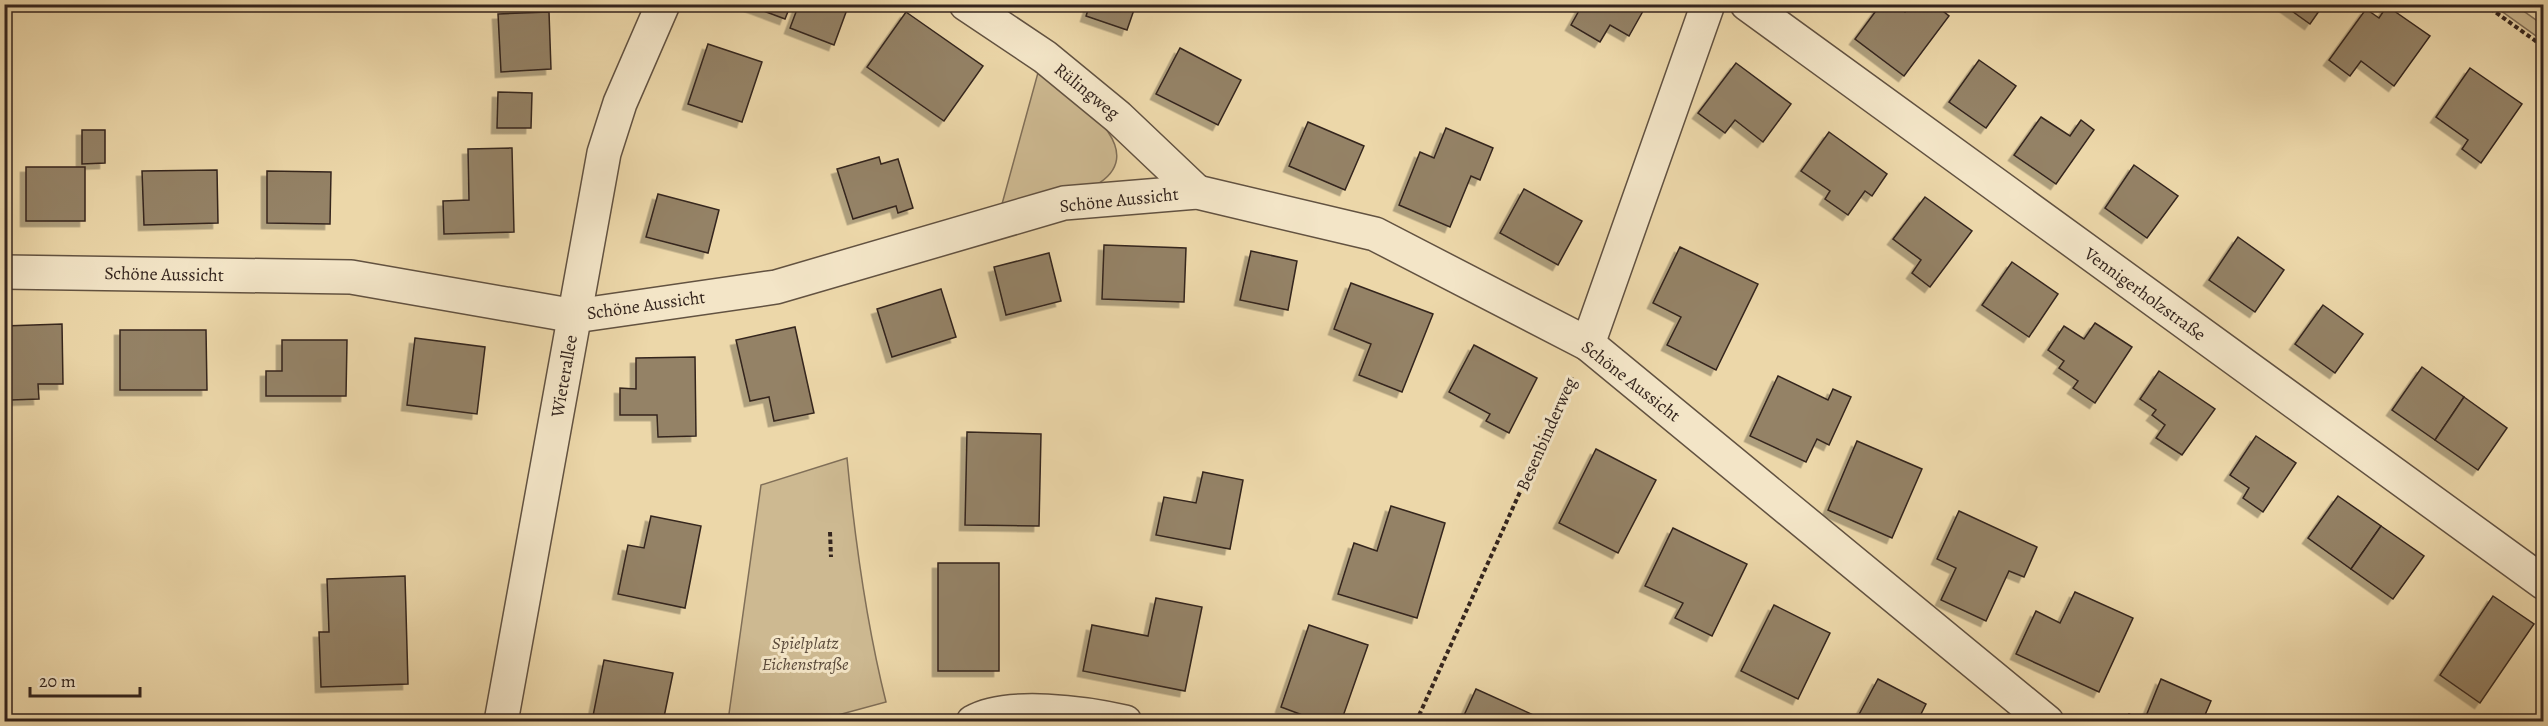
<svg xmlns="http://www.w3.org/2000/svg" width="2548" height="726" viewBox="0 0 2548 726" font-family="Alegreya,serif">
  <defs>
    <filter id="shadow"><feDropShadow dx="-5.5" dy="5.5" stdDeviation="0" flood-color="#0004"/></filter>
  </defs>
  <rect width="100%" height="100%" fill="#ecd7a9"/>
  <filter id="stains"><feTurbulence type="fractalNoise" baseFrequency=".00333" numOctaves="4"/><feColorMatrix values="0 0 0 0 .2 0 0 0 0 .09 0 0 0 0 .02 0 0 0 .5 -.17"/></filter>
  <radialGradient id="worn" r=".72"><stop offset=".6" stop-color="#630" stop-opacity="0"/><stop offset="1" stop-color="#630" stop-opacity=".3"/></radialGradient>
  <g fill="#cdb991" stroke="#806f58" stroke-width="1.5">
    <path d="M2493,5H2515L2543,25V41Z"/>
    <path d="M1039,69C1067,93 1157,149 1096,185L1002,204Z"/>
    <path d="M847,458C855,541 866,622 886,702L816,721H728L761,485Z"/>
  </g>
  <g fill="#948266" stroke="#34251e" stroke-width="1.5" filter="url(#shadow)">
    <path d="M745,4H791L785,19Z"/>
    <path d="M799,4H849L834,45L790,28Z"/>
    <path d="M1090,4H1136L1127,30L1086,16Z"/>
    <path d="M1647,4L1629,36L1610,25L1600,42L1571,25L1581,7L1576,4Z"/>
    <path d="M1881,4H1894L1905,12L1911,4H1934L1949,16L1904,76L1855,39Z"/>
    <path d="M2282,4H2324L2310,24Z"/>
    <path d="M2387,6L2430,36L2394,86L2361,61L2350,76L2329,60L2366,9L2379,18Z"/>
    <path d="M549,12L551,69L501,72L498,14Z"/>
    <path d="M906,12L983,66L944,121L867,67Z"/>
    <path d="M708,44L762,62L742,122L688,104Z"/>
    <path d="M1180,48L1241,80L1218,125L1156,94Z"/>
    <path d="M1979,60L2016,86L1986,128L1949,102Z"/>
    <path d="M1736,63L1791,104L1763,142L1735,120L1725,133L1698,113Z"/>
    <path d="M2470,68L2522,104L2481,163L2462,149L2468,140L2436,117Z"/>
    <path d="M498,92L532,93L531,128H497Z"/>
    <path d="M2041,117L2070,136L2081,120L2094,130L2056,184L2014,155Z"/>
    <path d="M1308,122L1364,146L1345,190L1289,166Z"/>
    <path d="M1446,128L1493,148L1480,180L1471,176L1450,227L1399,205L1420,152L1434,158Z"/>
    <path d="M82,130H105V163L82,164Z"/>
    <path d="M1829,132L1887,174L1872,196L1865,191L1848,215L1825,199L1830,191L1801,171Z"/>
    <path d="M512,148L514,232L444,234L443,201L469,200L468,149Z"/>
    <path d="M879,157L881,164L898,159L913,208L898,213L896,206L853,219L837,169Z"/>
    <path d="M2134,165L2178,196L2147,238L2105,208Z"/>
    <rect x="26" y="167" width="59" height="54"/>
    <path d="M217,170L218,223L144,225L142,171Z"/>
    <path d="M267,171L331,172L330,224L267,223Z"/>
    <path d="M1524,189L1582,221L1558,265L1500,233Z"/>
    <path d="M658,194L719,210L708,253L646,237Z"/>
    <path d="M1925,197L1972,231L1930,287L1912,273L1921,260L1893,239Z"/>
    <path d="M2238,237L2284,270L2255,312L2209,280Z"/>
    <path d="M1104,245L1186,248L1184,302L1102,299Z"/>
    <path d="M1680,247L1758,284L1716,370L1667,345L1681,317L1653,303Z"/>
    <path d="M1251,251L1297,261L1288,310L1240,300Z"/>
    <path d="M1049,253L1061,301L1006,315L994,267Z"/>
    <path d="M2012,262L2058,294L2029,337L1982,305Z"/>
    <path d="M1351,283L1433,314L1402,392L1359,375L1371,344L1334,329Z"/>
    <path d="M941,289L956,337L892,357L877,309Z"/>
    <path d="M2323,305L2363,334L2335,373L2295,344Z"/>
    <path d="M2095,323L2132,347L2095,403L2073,388L2078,381L2059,368L2064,361L2048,350L2064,326L2084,339Z"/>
    <path d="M62,324L63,384H38L39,399L11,400V385H4V326Z"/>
    <path d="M795,327L814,413L774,421L769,397L750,401L736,340Z"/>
    <path d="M120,330H206L207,390H120Z"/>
    <path d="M415,338L485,347L477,414L407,405Z"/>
    <path d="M282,340H347L346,396H266V371H282Z"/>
    <path d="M1474,345L1537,378L1509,433L1486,421L1490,414L1449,392Z"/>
    <path d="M695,357L696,436L658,437L657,415H620V388L636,389V358Z"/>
    <path d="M2422,367L2464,397L2435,440L2392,410Z"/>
    <path d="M2159,371L2215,409L2182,455L2156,438L2165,425L2152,415L2156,410L2140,399Z"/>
    <path d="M1778,376L1828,400L1833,389L1851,397L1829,445L1817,439L1806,462L1750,436Z"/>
    <path d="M2464,397L2507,428L2478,470L2435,440Z"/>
    <path d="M967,432L1041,434L1039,526L965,525Z"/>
    <path d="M2256,436L2296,463L2263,512L2243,498L2249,488L2230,475Z"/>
    <path d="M1857,441L1922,469L1892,538L1828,510Z"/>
    <path d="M1596,449L1656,480L1618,553L1559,523Z"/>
    <path d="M1203,472L1243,480L1230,549L1156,535L1164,497L1196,503Z"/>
    <path d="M2338,496L2381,526L2351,569L2308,538Z"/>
    <path d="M1391,506L1445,523L1417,618L1338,594L1354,543L1377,551Z"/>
    <path d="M1959,511L2037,547L2024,577L2009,571L1986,621L1941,600L1956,568L1937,559Z"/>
    <path d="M651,516L701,526L685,608L618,594L628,545L644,548Z"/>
    <path d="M2381,526L2424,556L2393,599L2351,569Z"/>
    <path d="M1673,528L1747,564L1712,636L1675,618L1683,603L1645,586Z"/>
    <rect x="938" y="563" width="61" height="108"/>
    <path d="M405,576L408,684L321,687L319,632H329L327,579Z"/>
    <path d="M2075,592L2133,618L2099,692L2016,654L2036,611L2060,623Z"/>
    <path d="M2493,596L2534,624L2480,703L2440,675Z"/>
    <path d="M1156,598L1202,607L1185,691L1083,671L1092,625L1148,636Z"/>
    <path d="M1774,605L1830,633L1798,699L1741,671Z"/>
    <path d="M1309,625L1368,645L1341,722H1321L1281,707Z"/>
    <path d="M604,660L673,673L663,722L592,721Z"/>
    <path d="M1878,679L1926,704L1917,722H1855Z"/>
    <path d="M2161,679L2211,701L2202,722H2126L2129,714L2144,721Z"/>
    <path d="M1476,689L1549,722H1461Z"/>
  </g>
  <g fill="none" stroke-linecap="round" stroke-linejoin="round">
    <g stroke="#625241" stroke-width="36">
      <g id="minor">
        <path d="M966,4L1045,57L1118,117L1197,192"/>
        <path d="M1747,4L2544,583"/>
        <path d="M4,272L351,277L575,316L776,287L1064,203L1197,192L1375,234L1588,344L2047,722"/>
        <path d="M1588,344L1708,4"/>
        <path d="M501,722L604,153L620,103L663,4"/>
        <path d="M973,722C1007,702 1086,713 1125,722"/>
      </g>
    </g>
    <g stroke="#34251e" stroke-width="4" stroke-dasharray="4.5 3" stroke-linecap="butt">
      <path d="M2484,4L2544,47"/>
      <path d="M830,532L831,557"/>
      <path d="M867,722L886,716L931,722"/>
      <path d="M1416,722L1572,377"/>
    </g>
    <use href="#minor" stroke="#f3e5c7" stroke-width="33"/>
  </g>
  <g text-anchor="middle" stroke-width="6" stroke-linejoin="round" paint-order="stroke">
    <g font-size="18" fill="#34251e" stroke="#f3e5c7">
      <text transform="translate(1087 91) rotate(39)" y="6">Rülingweg</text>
      <text transform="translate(1119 200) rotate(-6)" y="6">Schöne Aussicht</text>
      <text transform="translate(164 274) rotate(1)" y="6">Schöne Aussicht</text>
      <text transform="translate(2145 294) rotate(36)" y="6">Vennigerholzstraße</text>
      <text transform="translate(646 305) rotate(-8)" y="6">Schöne Aussicht</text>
      <text transform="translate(564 376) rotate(-80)" y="6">Wieterallee</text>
      <text transform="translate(1631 381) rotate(38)" y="6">Schöne Aussicht</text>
      <text transform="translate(1546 434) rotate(-66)" y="6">Besenbinderweg</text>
    </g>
    <g font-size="18" font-style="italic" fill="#5a4a3b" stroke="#f3e5c7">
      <text x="805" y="649">Spielplatz<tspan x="805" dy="21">Eichenstraße</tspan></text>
    </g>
  </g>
  <rect width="2548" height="726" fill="none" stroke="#ecd7a9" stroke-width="24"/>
  <rect x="6" y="6" width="2536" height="714" fill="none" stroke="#34251e" stroke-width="3"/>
  <rect x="12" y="12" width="2524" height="702" fill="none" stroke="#34251e" stroke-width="1.5"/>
  <path d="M30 687v9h110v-9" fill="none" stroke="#34251e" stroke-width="3"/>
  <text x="39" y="687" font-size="18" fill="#34251e" stroke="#f3e5c7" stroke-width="4.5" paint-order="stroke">20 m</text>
  <rect width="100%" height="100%" filter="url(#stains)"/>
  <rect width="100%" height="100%" fill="url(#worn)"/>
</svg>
